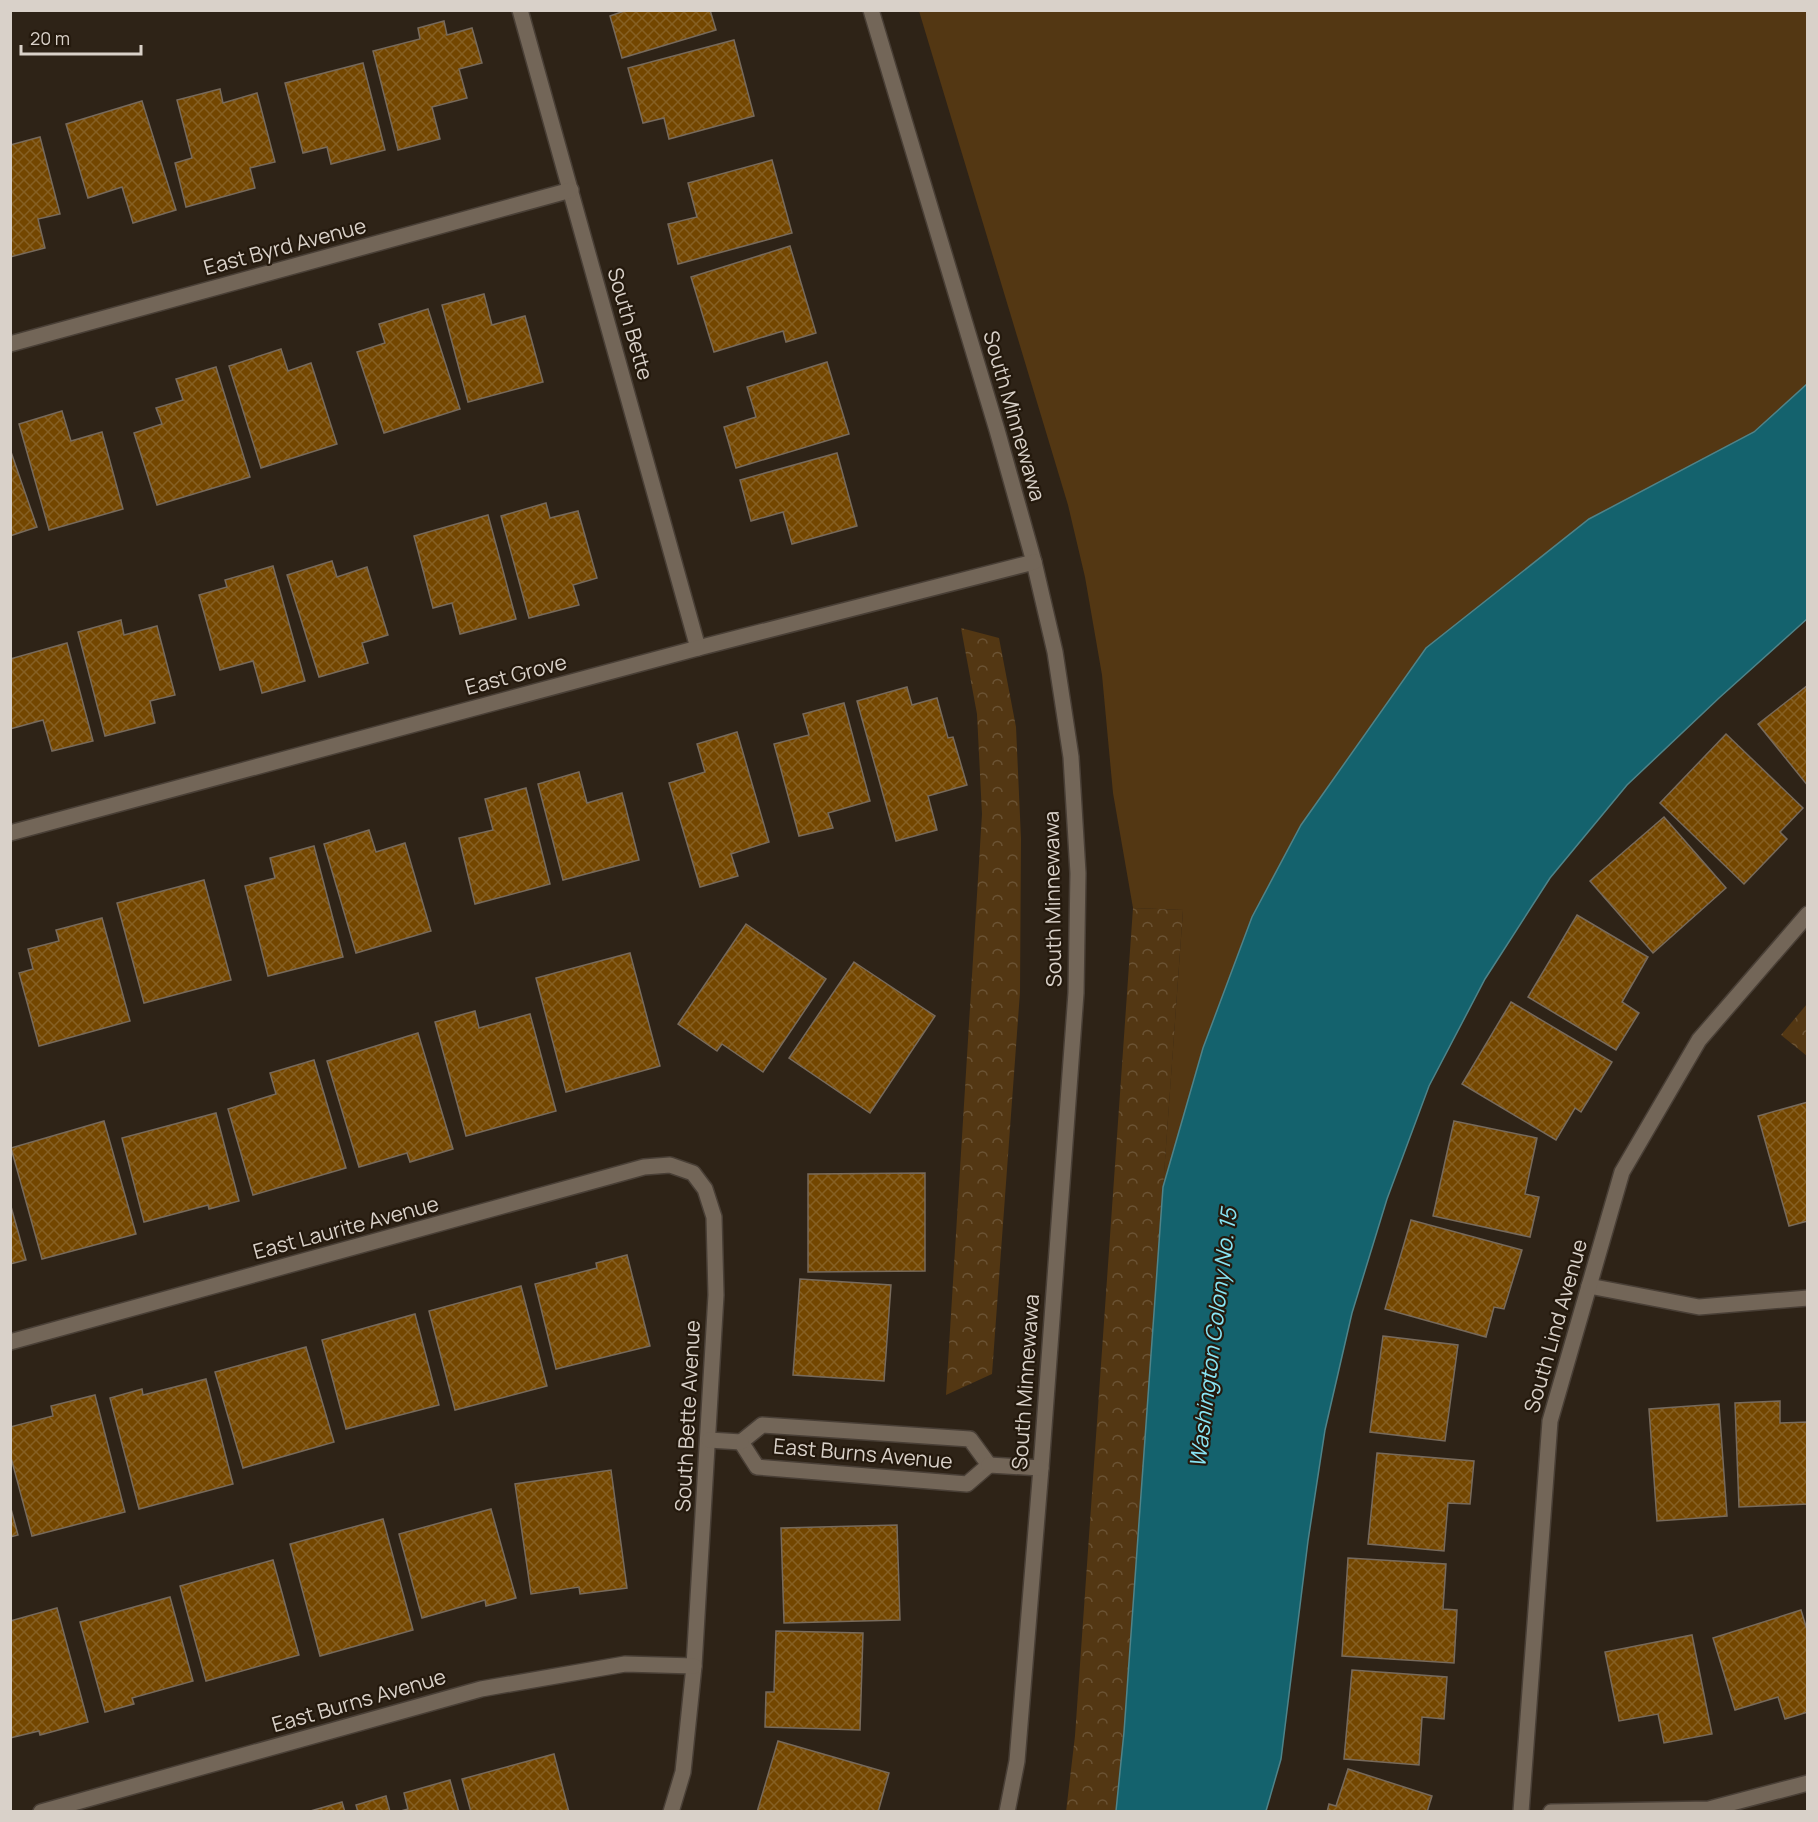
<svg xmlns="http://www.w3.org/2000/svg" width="1818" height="1822" viewBox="0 0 1818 1822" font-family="Manrope,sans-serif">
  <defs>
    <pattern id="park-crowns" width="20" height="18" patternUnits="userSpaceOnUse" patternTransform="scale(1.5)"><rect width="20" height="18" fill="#533713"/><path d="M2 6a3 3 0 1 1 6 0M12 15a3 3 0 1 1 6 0" fill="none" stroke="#6b5334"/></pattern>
    <pattern id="building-cross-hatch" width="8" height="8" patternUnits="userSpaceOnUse" patternTransform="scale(1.5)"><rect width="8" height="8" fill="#734600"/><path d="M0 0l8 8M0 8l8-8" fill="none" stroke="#866024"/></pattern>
  </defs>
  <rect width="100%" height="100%" fill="#2e2317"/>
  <path fill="#533713" d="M919,11H1807V384L1754,432L1589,519L1252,917L1203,1048L1163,1187L1183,910L1133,908L1113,793L1102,675L1085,577L1068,505Z"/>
  <g fill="url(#park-crowns)">
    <path d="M961,628L999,638L1016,727L1021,839L1020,992L992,1374L946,1395L982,814L977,714Z"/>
    <path d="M1133,908L1183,910L1124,1732L1116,1811L1066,1812L1075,1736Z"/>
    <path d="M1807,1004V1056L1781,1035Z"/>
  </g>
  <path fill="#14626d" stroke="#4f8389" stroke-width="1.5" d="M1807,384V619L1719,698L1627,785L1550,878L1485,979L1429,1086L1387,1199L1352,1313L1325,1430L1308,1541L1281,1759L1266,1811H1116L1124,1732L1163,1187L1203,1048L1252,917L1301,825L1426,648L1589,519L1754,432Z"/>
  <g fill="url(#building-cross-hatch)" stroke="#776a5c" stroke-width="1.5">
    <path d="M627,10H710L716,30L622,58L610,16Z"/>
    <path d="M444,21L447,35L472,28L482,63L459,69L467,98L432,107L440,139L398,150L373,51L420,39L418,28Z"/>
    <path d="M734,40L754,116L669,139L664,118L643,123L628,68Z"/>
    <path d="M363,63L385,150L331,164L327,147L303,153L285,83Z"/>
    <path d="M220,89L223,103L257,93L275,162L250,168L255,188L186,207L175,163L192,158L177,100Z"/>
    <path d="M142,101L176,210L133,223L122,187L88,198L66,124Z"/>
    <path d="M40,137L60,214L38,219L45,248L10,257V145Z"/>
    <path d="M772,160L792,233L678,264L668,224L697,217L688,183Z"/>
    <path d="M790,246L816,333L786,342L783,331L714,352L691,277Z"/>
    <path d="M484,294L492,325L525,316L543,382L468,402L442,305Z"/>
    <path d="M428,309L460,409L384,433L357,352L385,343L379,324Z"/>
    <path d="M281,349L288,371L311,363L337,444L261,468L229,366Z"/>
    <path d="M827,362L849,434L736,468L724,427L756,417L747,387Z"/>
    <path d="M216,367L250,477L157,505L134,433L162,424L156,408L183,400L176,379Z"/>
    <path d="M62,411L71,441L102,432L123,509L49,530L19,424Z"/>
    <path d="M10,449L37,527L10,536Z"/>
    <path d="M837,453L857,526L792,544L783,512L751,521L740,480Z"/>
    <path d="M546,503L550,518L578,511L597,578L573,585L579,605L529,618L501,516Z"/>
    <path d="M488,515L516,619L460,634L452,603L433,608L414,536Z"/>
    <path d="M332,561L337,577L367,567L388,635L362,643L368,663L319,677L287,575Z"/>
    <path d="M273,566L305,681L262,693L253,661L220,670L199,595L227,587L225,580Z"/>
    <path d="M121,620L124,635L157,626L175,695L150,701L155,723L105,736L78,632Z"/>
    <path d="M67,643L93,741L52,751L43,720L10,729V659Z"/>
    <path d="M1808,685V786L1758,724Z"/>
    <path d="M907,687L912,705L937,698L948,738L953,737L967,785L928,796L937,830L896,841L857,701Z"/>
    <path d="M844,703L870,801L828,813L833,828L799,836L774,744L809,735L803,714Z"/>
    <path d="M737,732L769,842L731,854L738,876L700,887L669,783L705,772L697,744Z"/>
    <path d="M1726,734L1803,808L1780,832L1787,839L1744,884L1660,803Z"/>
    <path d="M579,772L587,803L622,793L639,860L563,880L538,784Z"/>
    <path d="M526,788L550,884L475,904L459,838L493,830L485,799Z"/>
    <path d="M1664,817L1726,888L1653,953L1590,881Z"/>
    <path d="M369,830L376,852L405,843L431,931L356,953L324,844Z"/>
    <path d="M314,846L343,957L268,976L245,886L275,878L270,858Z"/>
    <path d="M204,880L231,980L144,1003L117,903Z"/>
    <path d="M1577,915L1648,957L1622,1002L1639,1013L1616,1050L1528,997Z"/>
    <path d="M102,918L130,1021L39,1046L19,973L33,969L28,949L59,941L56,930Z"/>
    <path d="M746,924L826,979L763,1072L722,1044L717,1051L678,1024Z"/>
    <path d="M630,953L660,1066L566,1092L536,978Z"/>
    <path d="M854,962L935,1016L870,1113L789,1058Z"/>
    <path d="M1511,1002L1612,1062L1581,1112L1575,1108L1556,1140L1462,1084Z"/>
    <path d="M475,1011L479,1028L530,1014L556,1111L466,1136L435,1022Z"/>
    <path d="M418,1033L453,1149L410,1162L407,1153L359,1167L327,1061Z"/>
    <path d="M314,1060L346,1168L253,1195L228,1109L276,1094L270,1073Z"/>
    <path d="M1808,1102V1221L1789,1226L1758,1116Z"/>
    <path d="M216,1113L239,1201L209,1209L208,1205L144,1222L122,1138Z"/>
    <path d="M104,1121L136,1234L42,1259L11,1148Z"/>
    <path d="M1454,1121L1537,1138L1525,1194L1539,1197L1530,1237L1433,1216Z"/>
    <path d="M925,1173V1271L808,1272V1174Z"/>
    <path d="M10,1203L26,1260L10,1264Z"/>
    <path d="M1411,1220L1522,1250L1504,1309L1494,1307L1486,1337L1385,1309Z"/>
    <path d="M627,1255L650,1346L556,1369L535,1284L597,1268L596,1263Z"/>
    <path d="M800,1279L891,1285L884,1381L793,1375Z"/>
    <path d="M521,1286L547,1386L455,1410L429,1311Z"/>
    <path d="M415,1314L439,1405L346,1429L322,1340Z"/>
    <path d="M1383,1336L1458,1345L1445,1441L1370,1432Z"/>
    <path d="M306,1347L334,1442L243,1468L215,1372Z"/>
    <path d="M206,1379L233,1484L139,1509L110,1398L142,1389L143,1395Z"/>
    <path d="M95,1395L125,1512L32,1536L10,1454V1427L53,1416L51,1406Z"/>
    <path d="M1780,1401V1423L1808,1422V1504L1739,1507L1735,1403Z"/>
    <path d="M1719,1404L1727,1516L1657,1521L1649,1409Z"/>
    <path d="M1377,1453L1474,1461L1470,1504L1448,1503L1444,1551L1368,1544Z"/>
    <path d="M611,1470L627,1588L580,1594L579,1587L531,1594L515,1484Z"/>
    <path d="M10,1505L18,1535L10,1537Z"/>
    <path d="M491,1509L516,1598L486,1606L485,1600L422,1618L399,1534Z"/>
    <path d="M383,1519L413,1630L320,1656L290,1544Z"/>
    <path d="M897,1525L900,1620L784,1623L781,1528Z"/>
    <path d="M1348,1558L1446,1564L1443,1609L1457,1610L1454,1663L1342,1656Z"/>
    <path d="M273,1560L299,1655L206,1681L180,1586Z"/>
    <path d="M170,1597L193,1681L132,1698L134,1704L105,1712L80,1622Z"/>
    <path d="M57,1608L88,1722L40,1735L39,1731L10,1738V1621Z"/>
    <path d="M1801,1610L1808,1633V1712L1785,1719L1778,1697L1735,1710L1713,1638Z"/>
    <path d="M776,1631L863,1633L860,1730L765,1727L766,1692H774Z"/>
    <path d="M1692,1635L1712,1734L1664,1743L1658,1714L1619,1721L1605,1652Z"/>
    <path d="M1352,1670L1447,1677L1444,1719L1422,1717L1419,1765L1344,1759Z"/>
    <path d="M778,1741L889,1773L878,1812H757Z"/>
    <path d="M554,1754L569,1812H471L462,1779Z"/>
    <path d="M1348,1769L1432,1796L1427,1812H1327L1329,1804L1336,1806Z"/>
    <path d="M450,1780L459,1812H397L408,1809L404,1793Z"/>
    <path d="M386,1796L390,1812H358L356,1805Z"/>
    <path d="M342,1802L345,1812H307Z"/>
  </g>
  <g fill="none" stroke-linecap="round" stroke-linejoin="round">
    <g stroke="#493f36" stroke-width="18">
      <g id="minor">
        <path d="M520,10L698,648"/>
        <path d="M871,10L997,430L1034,562L1055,652L1071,757L1078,873L1076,993L1041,1468L1017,1761L1007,1812"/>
        <path d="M10,344L571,190"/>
        <path d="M10,833L698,648L1034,562"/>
        <path d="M1589,1286L1699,1307L1808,1298"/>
        <path d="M10,1342L644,1167L670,1165L693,1173L705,1189L714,1217L716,1295L694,1666L683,1772L671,1812"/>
        <path d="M762,1425L970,1439L989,1465L967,1484L757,1467L741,1442Z"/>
        <path d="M709,1440L741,1442"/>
        <path d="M989,1465L1041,1468"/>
        <path d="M41,1812L481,1689L625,1664L694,1666"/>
        <path d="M1521,1812L1550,1421L1622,1172L1699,1040L1808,914"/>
        <path d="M1551,1812L1709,1809L1808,1783"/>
      </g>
    </g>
    <use href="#minor" stroke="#736658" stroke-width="15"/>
  </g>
  <g text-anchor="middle" stroke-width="4.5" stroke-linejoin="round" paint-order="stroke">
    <g font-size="21" fill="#d9d1c9" stroke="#24190d">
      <text transform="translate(285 247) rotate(-15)" y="7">East Byrd Avenue</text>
      <text transform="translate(630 324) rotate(74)" y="7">South Bette</text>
      <text transform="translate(1014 416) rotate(74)" y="7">South Minnewawa</text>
      <text transform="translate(516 675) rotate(-15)" y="7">East Grove</text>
      <text transform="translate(1053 899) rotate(-91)" y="7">South Minnewawa</text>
      <text transform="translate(346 1228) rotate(-15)" y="7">East Laurite Avenue</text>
      <text transform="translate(1556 1326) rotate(-74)" y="7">South Lind Avenue</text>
      <text transform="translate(1026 1382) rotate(-86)" y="7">South Minnewawa</text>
      <text transform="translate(688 1416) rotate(-87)" y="7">South Bette Avenue</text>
      <text transform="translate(863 1454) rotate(5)" y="7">East Burns Avenue</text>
      <text transform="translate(359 1701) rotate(-16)" y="7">East Burns Avenue</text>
    </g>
    <g font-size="22" font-style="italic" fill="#8ae6f6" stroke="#24190d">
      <text transform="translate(1213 1338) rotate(-83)" y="8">Washington Colony No. 15</text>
    </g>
  </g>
  <rect width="1818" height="1822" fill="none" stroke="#d9d1c9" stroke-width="24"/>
  <path d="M21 45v9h120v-9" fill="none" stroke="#d9d1c9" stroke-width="3"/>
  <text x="30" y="45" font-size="18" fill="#d9d1c9" stroke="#24190d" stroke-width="4.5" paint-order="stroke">20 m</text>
</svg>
